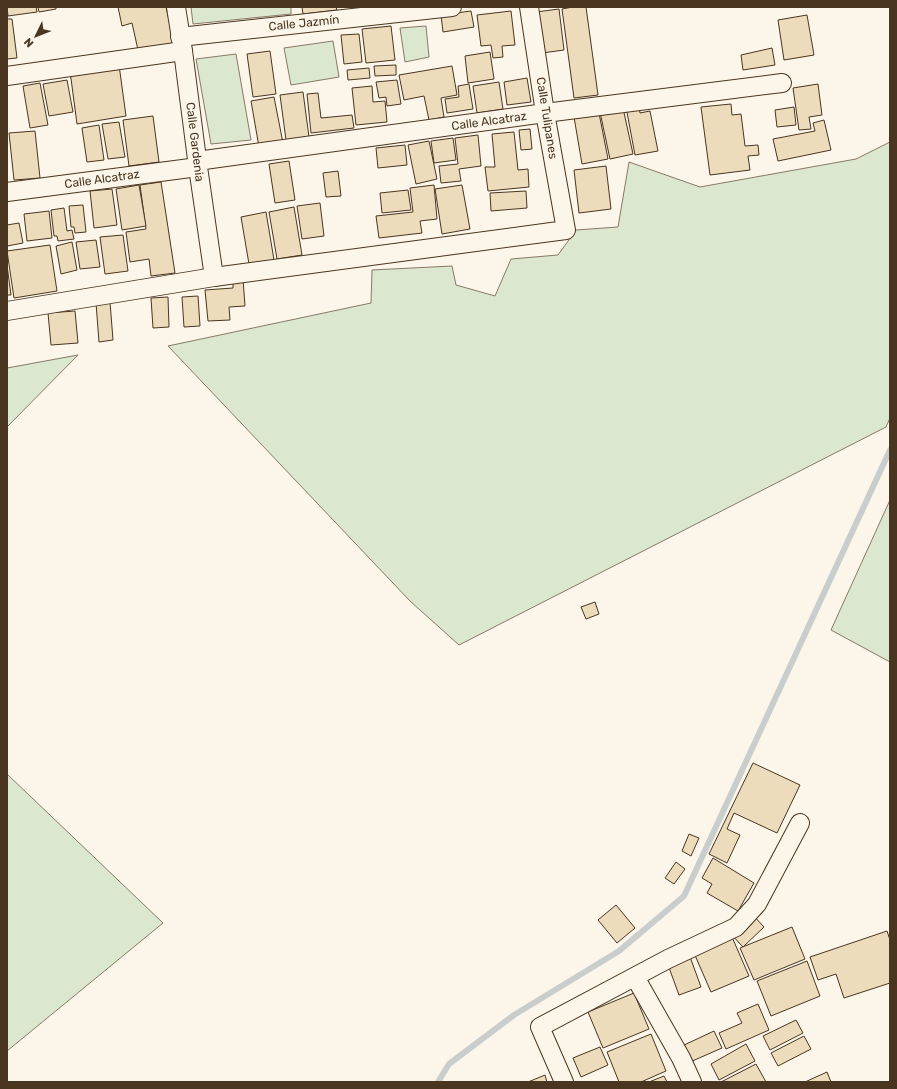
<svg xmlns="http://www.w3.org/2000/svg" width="897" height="1089" viewBox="0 0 897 1089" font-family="Rubik,sans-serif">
  <rect width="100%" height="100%" fill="#fbf6e9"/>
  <g fill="#dce7d0" stroke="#887966">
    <path d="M191,7H291V14L193,24Z"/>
    <path d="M426,26L429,57L405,62L400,28Z"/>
    <path d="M333,41L339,77L291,85L284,48Z"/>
    <path d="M236,54L251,140L211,144L196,59Z"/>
    <path d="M890,142V418L886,427L459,645L410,601L168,346L371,303L372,270L452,266L456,285L495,296L511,259L558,255L576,230L618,227L629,162L700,187L856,159Z"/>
    <path d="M78,355L7,427V368Z"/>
    <path d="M890,500V662L831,630Z"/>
    <path d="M7,774L163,923L7,1051Z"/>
  </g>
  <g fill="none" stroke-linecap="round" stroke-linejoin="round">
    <path stroke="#c9cecd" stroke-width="6" d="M438,1082L449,1064L514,1015L619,951L684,896L890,450"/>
  </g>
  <g fill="#ecdcbc" stroke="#4a3520">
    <path d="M7,7H36L37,12L8,16Z"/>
    <path d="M38,7H56V9L39,12Z"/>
    <path d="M118,7H166L174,43L138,50L132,23L122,26Z"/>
    <path d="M302,7H336L337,10L303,14Z"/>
    <path d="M573,7H586L598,95L574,98L562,9Z"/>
    <path d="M559,9L564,50L542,53L536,12Z"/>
    <path d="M471,11L474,27L443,32L441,15Z"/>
    <path d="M511,11L515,45L502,46L503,57L493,58L491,45L481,46L477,15Z"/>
    <path d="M807,15L814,55L784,60L778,20Z"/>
    <path d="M7,19H12L17,58L7,59Z"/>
    <path d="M391,26L395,60L366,63L362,29Z"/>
    <path d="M359,34L362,62L344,64L341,35Z"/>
    <path d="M772,48L775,65L743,70L741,55Z"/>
    <path d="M270,51L276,94L253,97L247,54Z"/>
    <path d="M490,52L494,79L468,83L465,56Z"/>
    <path d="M119,65L126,116L77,124L70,71Z"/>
    <path d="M396,65V75L375,76L374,66Z"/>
    <path d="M452,66L457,95L441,98L444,117L429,120L424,96L404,100L399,75Z"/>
    <path d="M369,68L370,78L348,80L347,70Z"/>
    <path d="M527,78L531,102L507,105L504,82Z"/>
    <path d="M67,80L73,112L49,116L43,84Z"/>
    <path d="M397,80L401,104L387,106L386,97L379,98L376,82Z"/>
    <path d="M499,82L503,109L477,113L473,86Z"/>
    <path d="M40,83L48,125L30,128L23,86Z"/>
    <path d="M469,84L473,109L447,113L445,99L459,97L458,86Z"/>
    <path d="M818,84L822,115L809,117L811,129L799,130L793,88Z"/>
    <path d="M372,86L373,102L385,101L387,122L356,125L352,88Z"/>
    <path d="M303,92L309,137L286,140L280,95Z"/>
    <path d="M318,93L321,118L352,115L354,128L311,133L307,94Z"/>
    <path d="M274,97L283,143L259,147L251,101Z"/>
    <path d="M731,104L732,115L741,114L745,146L758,145L759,155L748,156L750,170L710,175L701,107Z"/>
    <path d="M639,105L640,113L650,111L658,151L635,155L626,107Z"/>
    <path d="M794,107L796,125L777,127L775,110Z"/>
    <path d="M623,108L633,154L610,159L600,112Z"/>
    <path d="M599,113L608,159L582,164L574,117Z"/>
    <path d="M153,116L159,162L129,166L123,120Z"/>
    <path d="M824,120L831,150L778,161L773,139L815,131L813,123Z"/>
    <path d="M119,122L125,157L108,159L102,124Z"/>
    <path d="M99,125L104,160L87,162L82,128Z"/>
    <path d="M530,129L532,149L521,150L519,130Z"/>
    <path d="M35,131L40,178L14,180L9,133Z"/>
    <path d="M514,132L518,170L528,169L529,187L488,191L485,167H495L492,134Z"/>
    <path d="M478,135L481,166L459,169L461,181L441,183L439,166L458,164L455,138Z"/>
    <path d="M453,138L456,160L434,163L431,141Z"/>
    <path d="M429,141L437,179L416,184L408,145Z"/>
    <path d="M405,145L407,165L378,168L376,148Z"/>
    <path d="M289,161L295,200L275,203L269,164Z"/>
    <path d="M606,166L611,209L579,213L574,170Z"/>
    <path d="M338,171L341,196L326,197L323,173Z"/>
    <path d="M161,182L175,273L151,276L149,259L130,262L126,232L146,229L140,185Z"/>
    <path d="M139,185L146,226L122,230L116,189Z"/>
    <path d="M434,185L437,219L420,221L422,233L379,238L376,216L413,212L410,188Z"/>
    <path d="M462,185L470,229L442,234L435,189Z"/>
    <path d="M112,189L117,225L94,228L90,191Z"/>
    <path d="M408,190L411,210L382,213L380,193Z"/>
    <path d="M526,191L527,208L491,211L490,193Z"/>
    <path d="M320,203L324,236L302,239L297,206Z"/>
    <path d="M83,205L86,232L75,233L74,227H71L69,206Z"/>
    <path d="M294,207L302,255L277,259L269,212Z"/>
    <path d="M64,208L67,231L72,230L74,239L58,241L57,236H54L51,210Z"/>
    <path d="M49,211L52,238L27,241L24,214Z"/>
    <path d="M266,212L274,260L249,264L241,217Z"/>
    <path d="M19,223L23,243L7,246V225Z"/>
    <path d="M123,235L128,271L105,274L100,237Z"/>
    <path d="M96,240L100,267L80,269L76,242Z"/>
    <path d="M72,242L77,270L61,274L56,246Z"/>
    <path d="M50,245L57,291L14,298L7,251Z"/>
    <path d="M7,265L11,295H7Z"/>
    <path d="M243,279L245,306L229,307L230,320L208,321L205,290L233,288V280Z"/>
    <path d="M198,296L200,326L184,327L182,297Z"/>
    <path d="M168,297L169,327L153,328L151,298Z"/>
    <path d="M110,302L113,340L99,342L96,303Z"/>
    <path d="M75,311L78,343L51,345L48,313Z"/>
    <path d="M595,602L599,614L586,619L581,607Z"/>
    <path d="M753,763L800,785L777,833L734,813L727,829L740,835L727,863L709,854Z"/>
    <path d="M689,834L699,838L691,856L682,851Z"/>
    <path d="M713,858L754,883L738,911L707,893L712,884L702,878Z"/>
    <path d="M676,862L685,869L674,884L665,878Z"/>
    <path d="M616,905L635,928L617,943L598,920Z"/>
    <path d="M751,913L764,927L743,947L730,933Z"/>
    <path d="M792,927L805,959L754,980L740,948Z"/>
    <path d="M887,931L890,940V983L844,998L836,974L818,980L810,957Z"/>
    <path d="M732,937L749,976L711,992L694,953Z"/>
    <path d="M689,954L701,987L679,995L667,962Z"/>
    <path d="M807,961L820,996L771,1016L757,981Z"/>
    <path d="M634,993L649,1029L603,1048L588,1012Z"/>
    <path d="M758,1004L769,1030L726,1049L719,1033L742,1023L737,1013Z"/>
    <path d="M796,1020L803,1033L770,1050L763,1036Z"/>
    <path d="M714,1031L722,1048L690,1062L682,1046Z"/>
    <path d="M651,1034L666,1071L641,1082H619L607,1052Z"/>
    <path d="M804,1036L811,1049L778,1066L771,1053Z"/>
    <path d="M746,1044L755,1061L719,1080L711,1064Z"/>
    <path d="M600,1047L608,1065L581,1077L573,1058Z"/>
    <path d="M756,1064L766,1082H721Z"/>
    <path d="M827,1072L831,1082H805Z"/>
    <path d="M545,1075L547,1082H528Z"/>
    <path d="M664,1076L667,1082H649Z"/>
  </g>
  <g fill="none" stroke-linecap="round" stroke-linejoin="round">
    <g stroke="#4a3520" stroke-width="20">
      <g id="street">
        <path d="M176,7L183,51L198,167L214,277"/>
        <path d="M180,37L452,7"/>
        <path d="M7,76L183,51"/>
        <path d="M197,161L545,113L782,83"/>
        <path d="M7,192L198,167"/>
        <path d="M7,311L214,277L566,230L545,113L529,7"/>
        <path d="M635,977L681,1058L692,1082"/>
        <path d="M564,1082L540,1027L668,959L736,927L757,904L800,823"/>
      </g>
    </g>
    <use href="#street" stroke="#fbf6e9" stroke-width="18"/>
  </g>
  <g text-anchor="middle" stroke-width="3" stroke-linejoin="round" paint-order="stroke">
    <g font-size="12" fill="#4a3520" stroke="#fbf6e9">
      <text transform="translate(304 23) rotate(-6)" y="4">Calle Jazmín</text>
      <text transform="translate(547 118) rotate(81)" y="4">Calle Tulipanes</text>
      <text transform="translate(489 121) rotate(-8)" y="4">Calle Alcatraz</text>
      <text transform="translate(195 142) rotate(83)" y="4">Calle Gardenia</text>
      <text transform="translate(102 179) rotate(-8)" y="4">Calle Alcatraz</text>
    </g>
  </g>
  <rect width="897" height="1089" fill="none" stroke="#4a3520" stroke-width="16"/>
  <g transform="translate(36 36) rotate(227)" stroke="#fbf6e9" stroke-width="3" paint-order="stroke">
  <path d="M0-3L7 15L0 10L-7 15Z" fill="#4a3520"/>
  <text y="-6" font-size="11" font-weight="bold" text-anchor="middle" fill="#4a3520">N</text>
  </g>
</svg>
